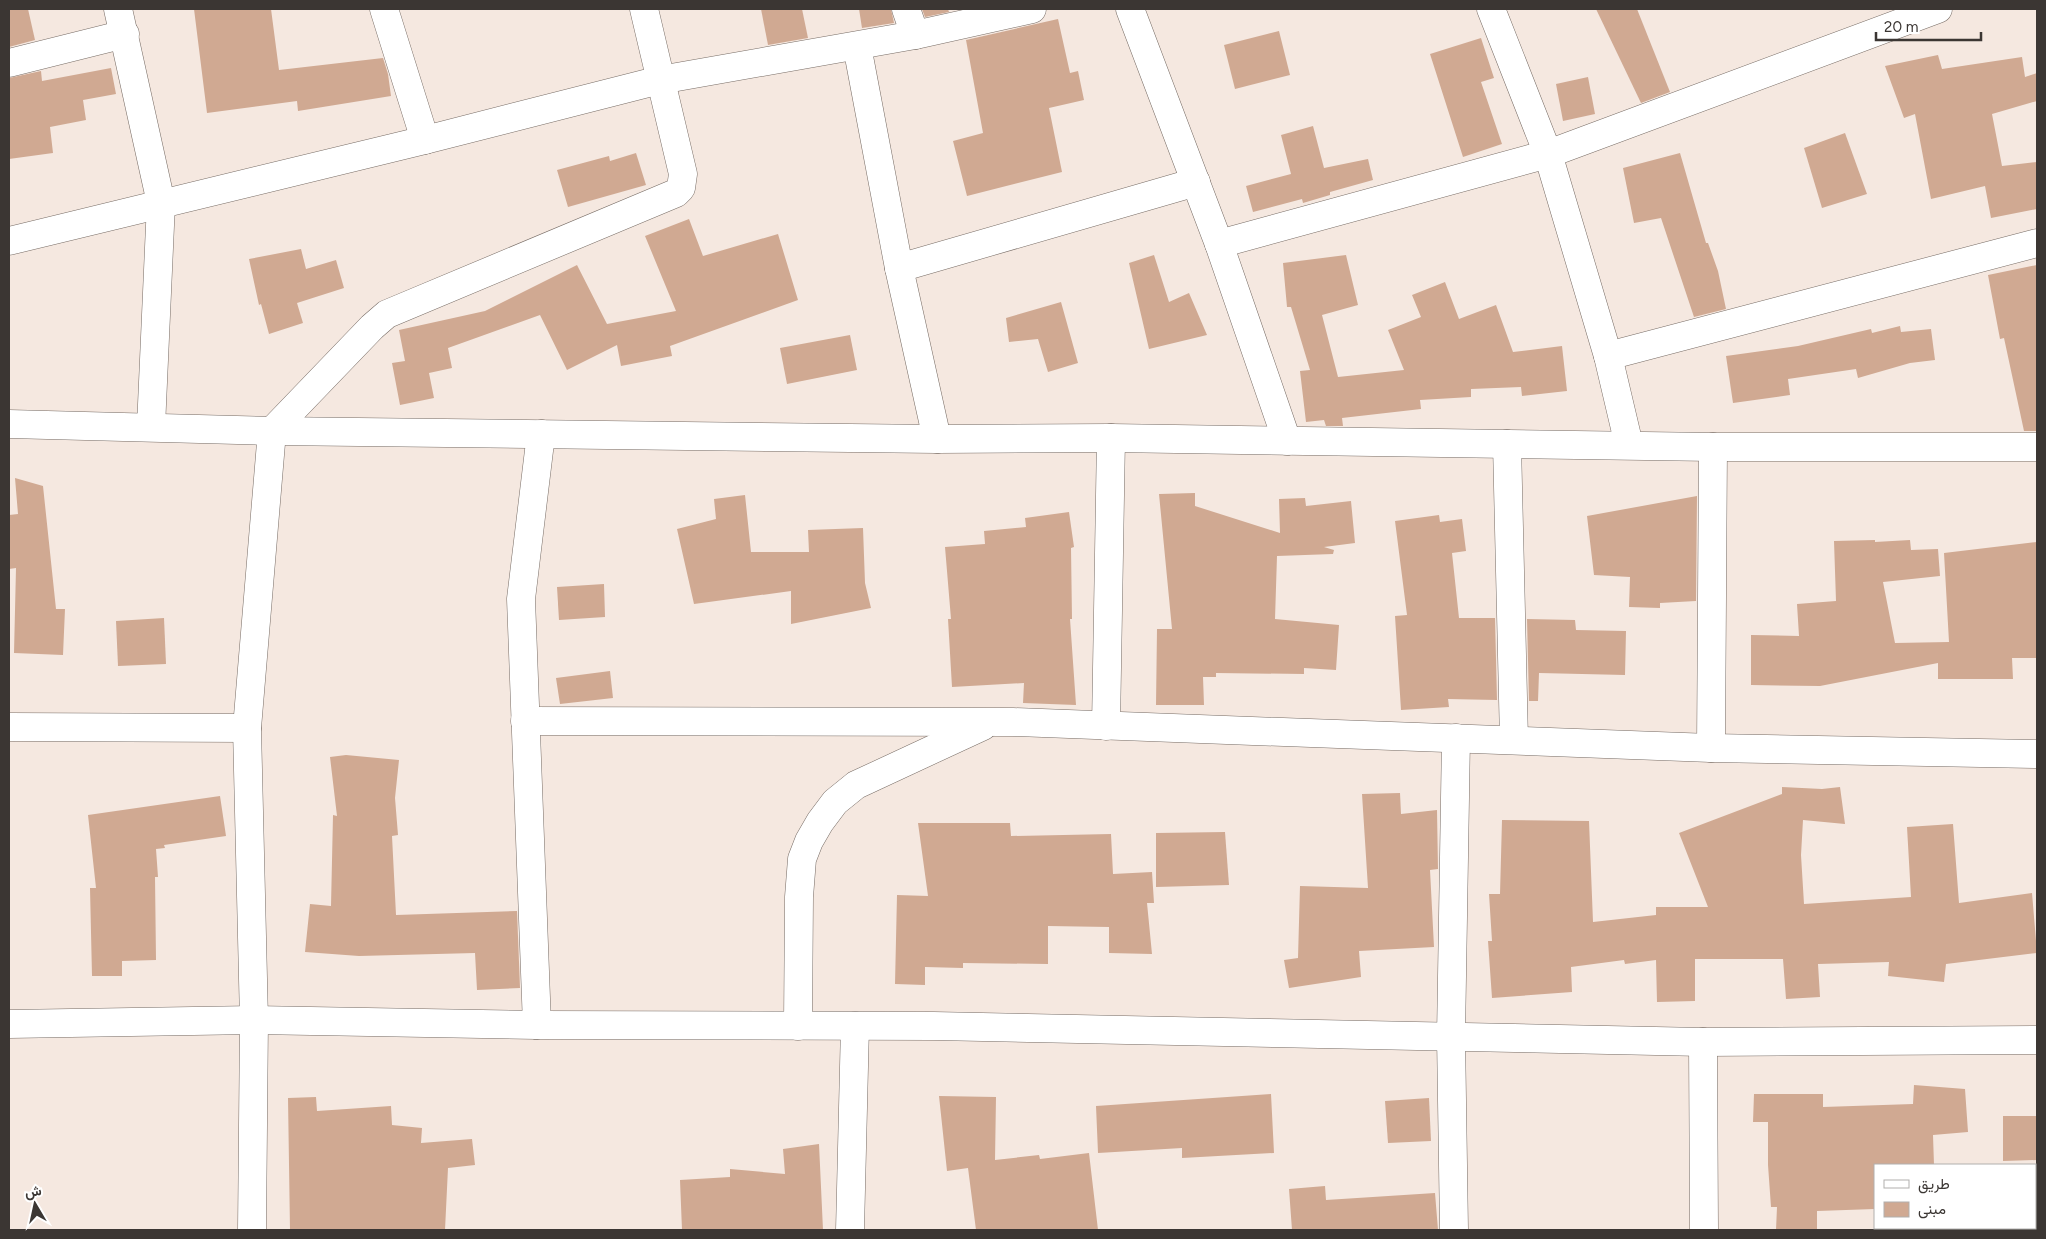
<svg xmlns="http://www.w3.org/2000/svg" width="2046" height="1239" viewBox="0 0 2046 1239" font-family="Figtree,Vazirmatn,sans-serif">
  <rect width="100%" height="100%" fill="#f5e8e0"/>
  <g fill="#d0a992">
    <path d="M9,9H28L35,40L9,47Z"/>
    <path d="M194,9H271L279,70L383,58L388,74L391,96L298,111L297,101L207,113Z"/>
    <path d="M761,9H802L808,38L768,45Z"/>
    <path d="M859,9H891L894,23L862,28Z"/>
    <path d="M922,9H948L949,12L925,17Z"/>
    <path d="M1596,9H1637L1670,92L1641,103Z"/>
    <path d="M1058,19L1070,73L1078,71L1084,100L1049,108L1062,172L967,196L953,141L983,133L966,40Z"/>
    <path d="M1279,31L1290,75L1235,89L1224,45Z"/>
    <path d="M1481,38L1494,78L1481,82L1502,144L1463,157L1430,54Z"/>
    <path d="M1938,55L1942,69L2022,57L2025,77L2037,73V101L1992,114L2002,166L2037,162V209L1991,218L1985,186L1931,199L1915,114L1904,118L1885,66Z"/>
    <path d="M111,68L116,94L83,100L86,120L50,127L53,153L9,159V78L41,71L42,81Z"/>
    <path d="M1588,77L1595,114L1563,121L1556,84Z"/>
    <path d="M1313,126L1324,168L1368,159L1373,180L1330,192V195L1303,203L1302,199L1253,212L1246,186L1291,174L1281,135Z"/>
    <path d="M1845,133L1867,194L1822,208L1804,148Z"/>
    <path d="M636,153L646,185L568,207L557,170L609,156L610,161Z"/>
    <path d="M1680,153L1706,243H1708L1718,271L1726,309L1694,317L1661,218L1634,223L1623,168Z"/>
    <path d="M689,219L703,256L778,234L798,300L670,346L672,356L621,366L617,345L567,370L540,315L448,348L452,368L429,373L434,398L400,405L392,363L405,361L399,330L485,311L577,265L607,324L676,311L645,236Z"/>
    <path d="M301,249L306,269L336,260L344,288L297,303L303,323L269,334L261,304L259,305L249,259Z"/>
    <path d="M1154,255L1169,302L1189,293L1207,335L1149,349L1129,263Z"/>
    <path d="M1346,255L1358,305L1322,315L1338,377L1404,370L1388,330L1421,317L1412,295L1445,282L1459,319L1496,305L1513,352L1562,346L1567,391L1522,396L1521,387L1471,389V397L1420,400L1421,409L1342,418L1343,426H1326L1324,420L1306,422L1300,371L1310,370L1291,307H1287L1283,263Z"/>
    <path d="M2037,265V431H2024L2004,338L2000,339L1988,275Z"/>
    <path d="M1061,302L1078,363L1048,372L1038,339L1009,342L1006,318Z"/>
    <path d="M1900,326L1901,332L1931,329L1935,360L1910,363L1858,378L1856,369L1788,379L1790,395L1733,403L1726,356L1798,346L1871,329L1872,333Z"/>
    <path d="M850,335L857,370L787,384L780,348Z"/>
    <path d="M15,478L43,486L56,609H65L63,655L14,653L16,568L9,569V515L18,514Z"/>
    <path d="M1195,493V506L1280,533L1279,499L1305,498L1306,506L1351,501L1355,543L1324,547L1334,550L1333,554L1277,556L1275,619L1339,625L1336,670L1304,668V674L1216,673V677H1203L1204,705H1156L1157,629H1172L1159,494Z"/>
    <path d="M745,495L751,552H809L808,530L863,528L865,583L871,608L791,624V591L694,604L677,529L716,519L714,499Z"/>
    <path d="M1697,496L1696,601L1660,603V608L1629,607L1630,577L1594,575L1587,516Z"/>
    <path d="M1069,512L1074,547L1071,548L1072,619H1070L1076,705L1023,703L1024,683L952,687L948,619H951L945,547L985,544L984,531L1026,527L1025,518Z"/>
    <path d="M1439,515L1440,522L1462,519L1466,551L1452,553L1459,618H1495L1497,700L1448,699L1449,707L1401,710L1395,616L1407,615L1395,521Z"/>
    <path d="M1875,540V542L1910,540L1911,550L1938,549L1940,576L1883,582L1895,643L1949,642L1944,553L2037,542V658H2012L2013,679H1938V663L1820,686L1751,685V635L1799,636L1797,604L1836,601L1834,541Z"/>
    <path d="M604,584L605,617L559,620L557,587Z"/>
    <path d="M164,618L166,664L118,666L116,621Z"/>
    <path d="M1527,619L1575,620L1576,630L1626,631L1625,675L1539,673L1538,701H1529Z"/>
    <path d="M610,671L613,698L560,704L556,678Z"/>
    <path d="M346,755L399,760L395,798L398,835L392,836L396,915L517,911L520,988L477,990L475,953L359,956L305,952L310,904L331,906L333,815L337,816L330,757Z"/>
    <path d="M1782,787L1822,789L1840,787L1845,824L1803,820L1801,855L1804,904L1911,897L1907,827L1953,824L1959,903L2032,893L2037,953L1946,964L1944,982L1888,976L1889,962L1818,964L1820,997L1786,999L1783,959H1695V1001L1657,1002L1656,960L1625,964L1624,960L1571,967L1572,992L1492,998L1488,941H1492L1489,894H1500L1502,820L1589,821L1593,922L1656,915V907H1708L1679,833L1782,794Z"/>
    <path d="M1400,793L1401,814L1437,810L1438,869L1430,870L1434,947L1359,951L1361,977L1289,988L1284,960L1298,958L1300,886L1368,888L1362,794Z"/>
    <path d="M220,796L226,836L164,845L165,848L156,849L158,877H155L156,960L122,961V976H92L90,888H96L88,815Z"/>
    <path d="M918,823H1010L1011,836L1111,834L1113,874L1152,872L1154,903H1147L1152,954L1109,953V927L1048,926V964L963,963V968L925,967V985L895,984L897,895L928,896Z"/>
    <path d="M1225,832L1229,885L1156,887V833Z"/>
    <path d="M1914,1085L1965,1089L1968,1132L1933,1135L1934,1165H1875V1209L1817,1211V1230H1776L1777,1207H1771L1768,1165V1122H1753L1754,1094H1823V1107L1913,1104Z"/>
    <path d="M1271,1094L1274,1153L1182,1158V1148L1098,1153L1096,1106Z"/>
    <path d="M939,1096L996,1097L995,1160L1039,1155L1040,1159L1089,1153L1098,1230H976L968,1168L947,1171Z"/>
    <path d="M316,1097L317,1111L391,1106L392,1125L422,1128L421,1143L472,1139L475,1165L448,1168L445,1230H290L288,1098Z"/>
    <path d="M1429,1098L1431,1141L1388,1143L1385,1101Z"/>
    <path d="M2003,1116H2037V1160L2003,1161Z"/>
    <path d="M819,1144L823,1230H682L680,1180L730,1177V1169L785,1174L783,1149Z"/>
    <path d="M1325,1186L1326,1200L1435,1193L1438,1230H1292L1289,1189Z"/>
  </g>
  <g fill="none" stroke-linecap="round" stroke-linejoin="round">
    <g stroke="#776c65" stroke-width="29">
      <g id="minor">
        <path d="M118,9L161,203L151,427"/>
        <path d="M384,9L425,140"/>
        <path d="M906,9L915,35"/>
        <path d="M1130,9L1219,244L1287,441"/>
        <path d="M1491,9L1548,154L1608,356L1629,445"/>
        <path d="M857,46L899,268L937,439"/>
        <path d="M9,63L125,34"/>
        <path d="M9,241L425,140L660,80L915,35L1032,9"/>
        <path d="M1219,244L1548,154L1938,9"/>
        <path d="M899,268L1196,182"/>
        <path d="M1608,356L2037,243"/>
        <path d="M9,424L272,431L937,439L1111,438L1713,447H2037"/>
        <path d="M1507,444L1514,740"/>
        <path d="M525,721L1013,722L1711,748L2037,754"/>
        <path d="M1106,726L1111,438"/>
        <path d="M9,727L247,728"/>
        <path d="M1711,748L1713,447"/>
        <path d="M9,1024L254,1020L537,1025L934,1026L1703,1042L2037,1040"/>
        <path d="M537,1025L521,599L541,434"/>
        <path d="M798,1026L799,897L802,859L809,841L820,822L835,802L856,785L983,726"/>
        <path d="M1703,1042L1704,1230"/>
        <path d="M252,1230L254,1020L247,728L272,431L372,327L387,314L676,193L681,188L683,174L644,9"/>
        <path d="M850,1230L855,1026"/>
        <path d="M1454,1230L1451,1036L1456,738"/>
      </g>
    </g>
    <use href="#minor" stroke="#fff" stroke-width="28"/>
  </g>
  <rect width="2046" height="1239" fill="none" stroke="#3b3633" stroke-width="20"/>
  <rect x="1874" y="1164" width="162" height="65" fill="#ffffff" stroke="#b1afad"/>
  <rect x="1884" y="1180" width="25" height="8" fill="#ffffff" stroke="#b1afad"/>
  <text x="1918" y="1189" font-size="15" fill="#3b3633">طريق</text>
  <rect x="1884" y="1202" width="25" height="15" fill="#d0a992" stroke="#b1afad"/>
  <text x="1918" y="1214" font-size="15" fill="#3b3633">مبنى</text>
  <g transform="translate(35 1204) rotate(351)" stroke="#ffffff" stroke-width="4" paint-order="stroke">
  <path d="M0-4L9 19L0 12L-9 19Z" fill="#3b3633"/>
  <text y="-8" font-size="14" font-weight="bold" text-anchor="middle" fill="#3b3633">ش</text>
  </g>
  <path d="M1876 32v8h105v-8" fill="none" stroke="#3b3633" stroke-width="2.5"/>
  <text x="1884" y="32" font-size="15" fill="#3b3633" stroke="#ffffff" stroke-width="4" paint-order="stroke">20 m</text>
</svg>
